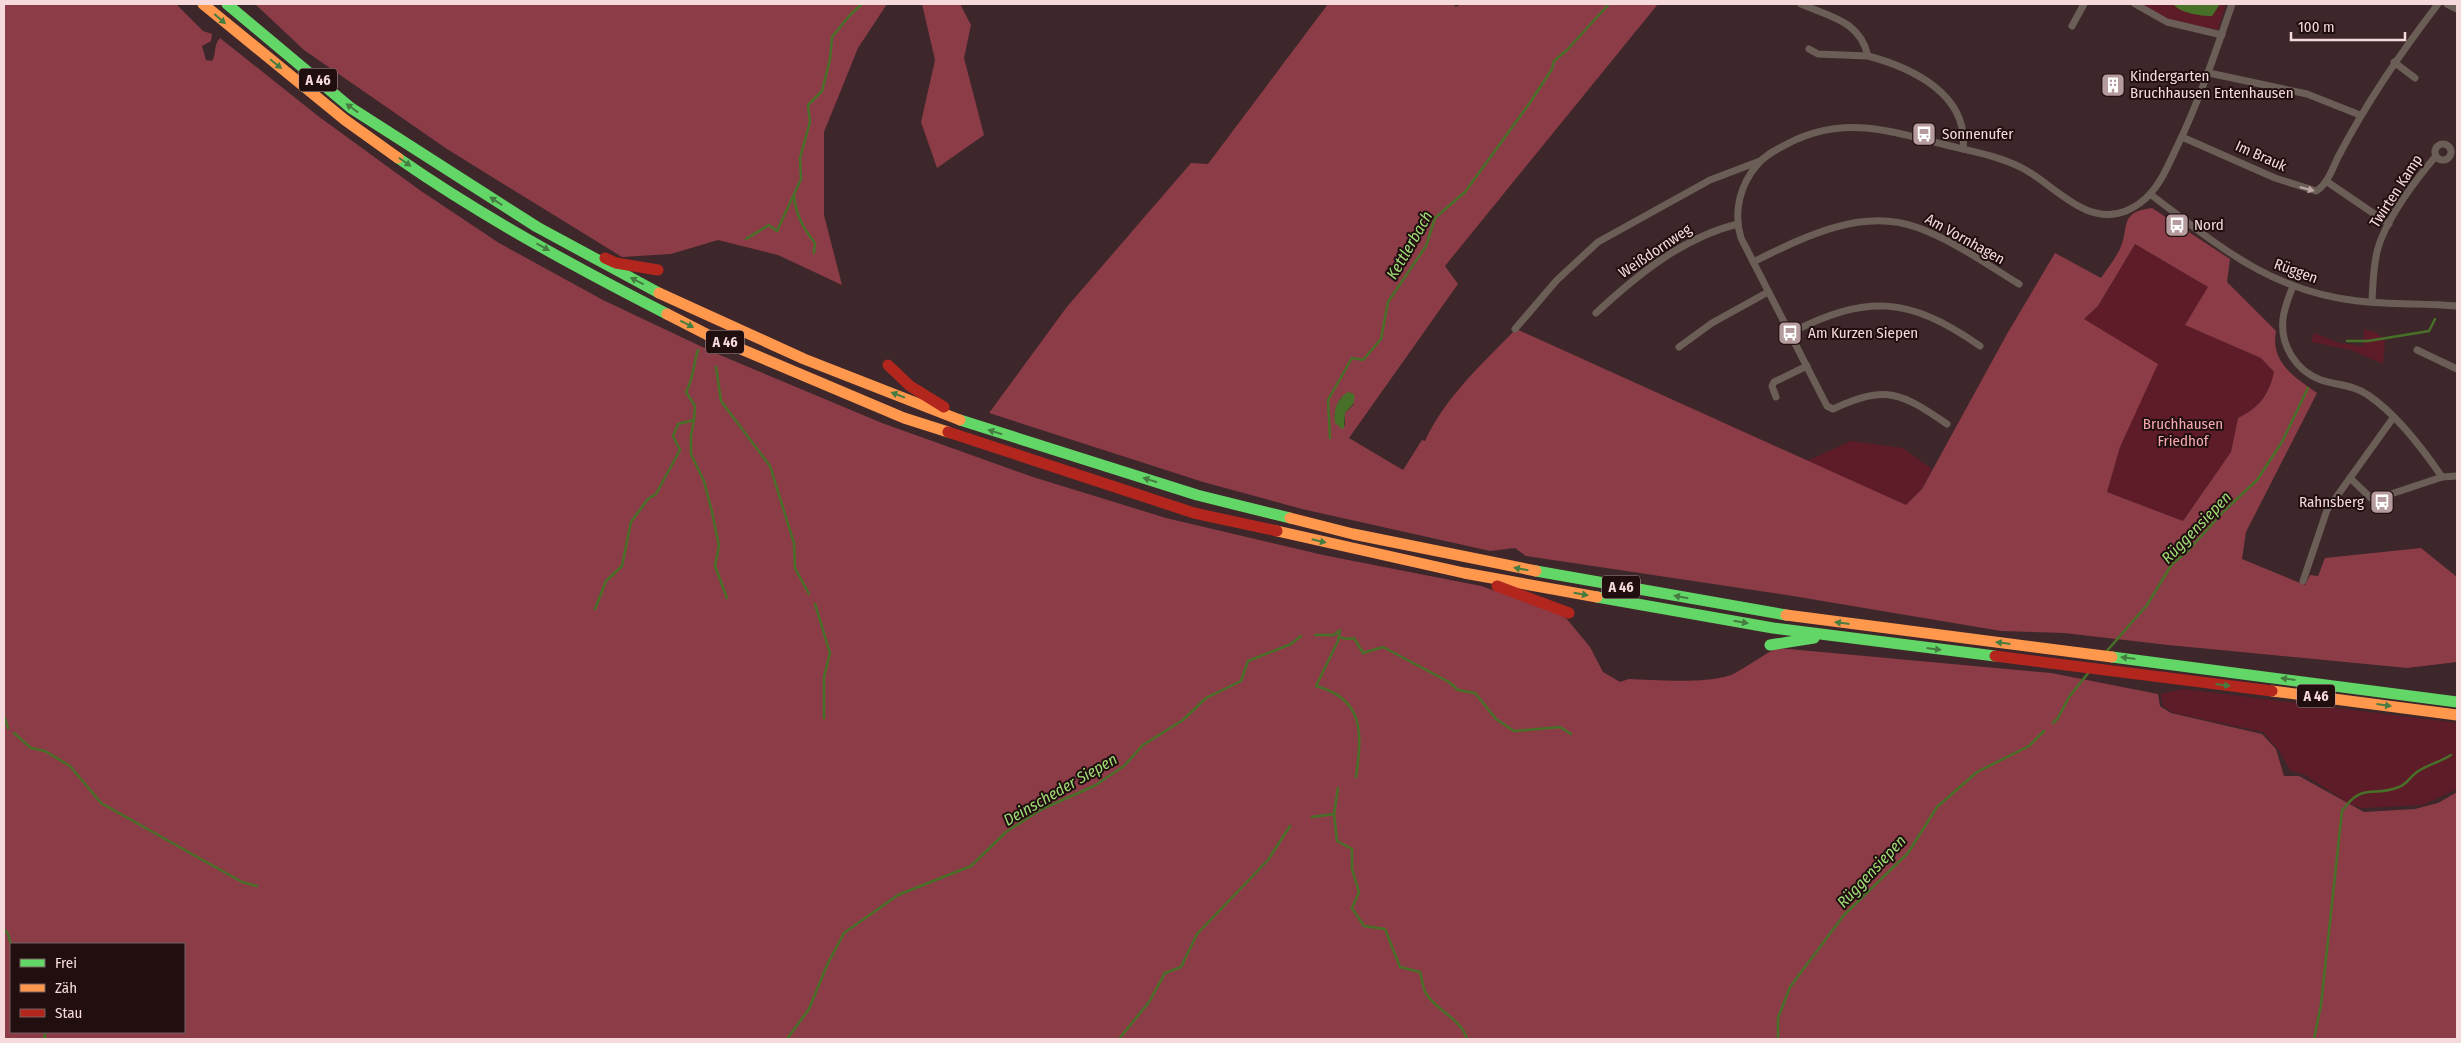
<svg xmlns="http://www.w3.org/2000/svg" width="2461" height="1043" viewBox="0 0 2461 1043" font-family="'Fira Sans Condensed',sans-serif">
  <rect width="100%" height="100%" fill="#3d272a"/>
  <g fill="#5e1c28">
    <path d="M2138,4H2226L2218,30L2158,17Z"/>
    <path d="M2135,244L2208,287L2186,325L2261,358L2274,372C2269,395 2259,408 2238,418L2231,452L2183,521L2107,492L2120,447L2084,319L2098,306Z"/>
    <path d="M2364,329L2377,333L2385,340L2383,364L2351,350L2311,342L2314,333L2339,343L2363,346Z"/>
    <path d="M1851,441L1903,448L1932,469L1922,489L1906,505L1807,461Z"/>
    <path d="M2183,689L2457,723V789L2423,805L2362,808L2350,804L2305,775L2290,770L2280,752L2263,732L2174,713L2163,706L2161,694Z"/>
  </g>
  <g fill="#8b3c47" fill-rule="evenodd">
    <path d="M4,4H176L203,31L212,34L211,41L202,46L206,60L212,61C217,53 213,45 220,38L318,116L421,191L499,243L603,300L715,353L882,423L1033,477L1166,518L1323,555L1481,586L1545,608L1566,618L1590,647L1603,672L1620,682L1629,679C1655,680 1716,685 1737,672C1751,664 1763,655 1777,648L2051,673L2158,694L2160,706L2171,713L2262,734L2276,749L2284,776H2299L2364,812L2415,809L2438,803L2457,792V1039H4ZM11,944H184V1032H11Z"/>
    <path d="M255,4H887L858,48L824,132V215L842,285L778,255L718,240L671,254L622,257L447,149L304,50Z"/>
    <path d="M922,4H960L971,25L964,58L984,135L937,168L921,122L935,60Z"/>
    <path d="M1328,4H1453L1456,7L1461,4H1658L1445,266L1458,284L1349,438L1403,470L1422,440L1425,441C1445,397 1483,363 1516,329L1906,505L1922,489L2007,334L2055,253L2101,278C2107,269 2115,259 2120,249C2130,227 2118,212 2152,208L2230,259L2227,282L2276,331C2270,362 2294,377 2317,393L2246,532L2242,559L2305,585L2310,575L2318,576L2325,558L2421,548L2457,577V662L2407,668L2168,645L2064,633L2001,631L1787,595L1526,556L1515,548L1490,551L1302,509L1203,482L989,413L1066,308L1191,163L1208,164ZM2135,244L2208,287L2185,325L2261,358L2274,372C2269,395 2259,408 2238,418L2231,452L2183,521L2107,492L2120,447L2158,364L2084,319L2098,306ZM1341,397L1354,404L1345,413V426L1334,416Z"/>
  </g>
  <g fill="#497029">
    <path d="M2173,4H2220L2212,16C2200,16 2180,13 2173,4Z"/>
    <path d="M1348,392L1354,394C1356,404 1351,406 1345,413L1344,428L1342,429L1335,423C1333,410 1337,399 1348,392Z"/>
  </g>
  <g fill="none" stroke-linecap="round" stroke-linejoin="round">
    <g stroke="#497029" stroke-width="2.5">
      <path d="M794,196C796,215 803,228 815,243L814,253"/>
      <path d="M746,239L769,225L777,231L801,179L800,158L810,122L808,105L822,91L830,59L832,37L851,14L862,4"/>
      <path d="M2347,341H2368L2429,331L2435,319"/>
      <path d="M716,367L721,401L770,466L794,543L795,568L809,594"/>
      <path d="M694,420L691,436V454L704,481L712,512L719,546L715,566L727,598"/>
      <path d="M1330,438L1328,400L1352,358L1363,360L1381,339L1388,302L1426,246L1435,218L1465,192L1529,104L1552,69L1554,61L1567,50L1609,4"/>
      <path d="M815,604L830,653L824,677V718"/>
      <path d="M595,609L606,581L622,566L631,522L648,499L656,494L680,450L673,436L678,424L694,420L695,406L686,392C694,378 693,365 698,350"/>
      <path d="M1340,630L1338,641L1316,686C1365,699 1362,734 1356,777"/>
      <path d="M1315,635H1334L1339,631"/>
      <path d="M1339,637L1347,639L1354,638L1363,653L1383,647L1449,682L1458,690L1475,693L1496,719L1514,731L1560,727L1571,734"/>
      <path d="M2106,652L2147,605L2172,564L2187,552L2222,513L2257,480L2282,442L2308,388"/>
      <path d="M4,716L8,728"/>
      <path d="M2053,723L2058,718L2069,697L2089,672"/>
      <path d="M14,733L31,748L45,751L70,766L101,803L242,882L257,886"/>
      <path d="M1338,788L1334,814L1337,841L1352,849V869L1359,892L1352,908L1364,926L1385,929L1400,967L1420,972C1422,979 1423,990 1427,995C1439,1012 1461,1019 1467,1039"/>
      <path d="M1312,817L1334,814"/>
      <path d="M4,929L8,934L11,944"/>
      <path d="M42,1039L45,1037V1032"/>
      <path d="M787,1039L809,1009L827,965L844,933L898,895L971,866L1006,832L1042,809L1094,786L1124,766L1143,745L1183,720L1206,698L1241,681L1248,661L1291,644L1301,636"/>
      <path d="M1119,1039L1149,1002L1165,973L1181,967L1197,934L1268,860L1290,826"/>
      <path d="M1778,1039V1018L1790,987L1844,915L1908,853L1937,807L1977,772L2029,746L2044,731"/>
      <path d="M2314,1039L2321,1005L2342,811C2363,781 2373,798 2399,787C2407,784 2410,777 2417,772C2427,765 2440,762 2451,755"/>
    </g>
    <g stroke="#6a5e56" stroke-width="7">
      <path d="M1801,4C1831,17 1860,21 1868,56C1913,68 1969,95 1963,149"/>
      <path d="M2135,4L2167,22L2222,35"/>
      <path d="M2447,4L2457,9"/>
      <path d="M2072,26L2084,4"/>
      <path d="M1809,49L1818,54L1868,56"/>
      <path d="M2394,62L2415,78"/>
      <path d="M2209,73L2307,94L2360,115"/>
      <path d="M2182,137L2275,178L2316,191C2327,185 2333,168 2338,157C2368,100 2400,54 2438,4"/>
      <circle cx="2443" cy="152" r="8"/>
      <path d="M2326,181L2389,224"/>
      <path d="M2150,194C2218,245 2269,291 2358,301C2391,305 2424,303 2457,306"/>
      <path d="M1753,262C1802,238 1861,207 1916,227C1953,240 1986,264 2019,284"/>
      <path d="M2293,286C2289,297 2284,308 2283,319C2280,345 2296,371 2321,380C2336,385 2354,385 2368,395C2396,414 2423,449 2442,477"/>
      <path d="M2372,302C2373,284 2373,265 2378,248C2387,218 2416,179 2436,156"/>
      <path d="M1596,313C1636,276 1683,237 1738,224"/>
      <path d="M1515,329L1557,280L1598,242L1710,180L1760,161"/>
      <path d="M1790,333C1867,294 1908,296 1980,346"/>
      <path d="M1679,347L1712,323L1768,292"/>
      <path d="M2417,350L2457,369"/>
      <path d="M1776,397L1772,386L1774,382L1807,366"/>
      <path d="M1947,424C1901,393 1887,384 1833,409L1827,406L1741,238C1733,212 1740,184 1758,164C1766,154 1778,149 1789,143C1844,115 1890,131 1946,145C1971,151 1999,156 2022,168C2054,184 2085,227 2126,211C2135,207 2144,201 2150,194C2161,182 2168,166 2175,151C2198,104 2215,54 2232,4"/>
      <path d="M2350,478L2373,500L2442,477L2457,476"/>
      <path d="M2303,581L2327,510L2393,418"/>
    </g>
    <g stroke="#63d668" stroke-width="11">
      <path d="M227,4L351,108L537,227L659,293"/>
      <path d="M398,158C483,217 575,267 667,314"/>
      <path d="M960,420L1197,495L1290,518"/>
      <path d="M1536,571L1786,615"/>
      <path d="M1597,597L1773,628L1995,656"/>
      <path d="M1770,645L1814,638"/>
      <path d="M2112,657L2457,702"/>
    </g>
    <g stroke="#ff974d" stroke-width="11">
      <path d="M203,4L345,120L398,158"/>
      <path d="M659,293L804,359L960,420"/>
      <path d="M667,314L710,336L904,418L948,432"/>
      <path d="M1290,518L1353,534L1536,571"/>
      <path d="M1277,531L1464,573L1597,597"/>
      <path d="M1786,615L2112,657"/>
      <path d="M2272,691L2457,715"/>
    </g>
    <g stroke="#b3261e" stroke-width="11">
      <path d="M605,258L616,263L658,270"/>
      <path d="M888,365L910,386L944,407"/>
      <path d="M948,432L1194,513L1277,531"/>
      <path d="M1497,586L1569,613"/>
      <path d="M1995,656L2272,691"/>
    </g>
  </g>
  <defs><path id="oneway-solid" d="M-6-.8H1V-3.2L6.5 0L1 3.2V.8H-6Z" transform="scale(1.25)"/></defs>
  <g fill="#457c40">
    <use href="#oneway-solid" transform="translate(220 19) rotate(41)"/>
    <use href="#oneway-solid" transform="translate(276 64) rotate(39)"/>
    <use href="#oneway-solid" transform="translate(352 108) rotate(-144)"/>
    <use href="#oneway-solid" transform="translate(405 162) rotate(35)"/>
    <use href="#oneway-solid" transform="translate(496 201) rotate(-147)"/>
    <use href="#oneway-solid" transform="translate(543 247) rotate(29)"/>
    <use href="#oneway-solid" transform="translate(637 281) rotate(-153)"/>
    <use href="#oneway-solid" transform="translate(687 324) rotate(27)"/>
    <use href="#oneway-solid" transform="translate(898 395) rotate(-159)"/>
    <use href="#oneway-solid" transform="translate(995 432) rotate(-163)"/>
    <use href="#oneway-solid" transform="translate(1150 480) rotate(-163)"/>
    <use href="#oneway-solid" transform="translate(1319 541) rotate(13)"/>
    <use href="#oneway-solid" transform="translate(1521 569) rotate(-170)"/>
    <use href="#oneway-solid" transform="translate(1581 594) rotate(10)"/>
    <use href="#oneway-solid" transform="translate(1681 597) rotate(-170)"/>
    <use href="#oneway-solid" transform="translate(1741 622) rotate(10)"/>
    <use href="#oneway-solid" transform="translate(1842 623) rotate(-173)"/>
    <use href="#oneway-solid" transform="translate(2003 643) rotate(-173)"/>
    <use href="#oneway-solid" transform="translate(1934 649) rotate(7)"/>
    <use href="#oneway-solid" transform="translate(2128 658) rotate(-173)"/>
    <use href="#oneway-solid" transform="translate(2288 679) rotate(-173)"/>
    <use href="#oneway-solid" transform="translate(2223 685) rotate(7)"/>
    <use href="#oneway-solid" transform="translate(2384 705) rotate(8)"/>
  </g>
  <use fill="#bea8a6" href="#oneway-solid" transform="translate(2307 189) rotate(15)"/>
  <defs>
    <g id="building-square" transform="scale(1.25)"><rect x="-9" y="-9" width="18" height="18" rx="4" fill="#b59b9d" stroke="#210f10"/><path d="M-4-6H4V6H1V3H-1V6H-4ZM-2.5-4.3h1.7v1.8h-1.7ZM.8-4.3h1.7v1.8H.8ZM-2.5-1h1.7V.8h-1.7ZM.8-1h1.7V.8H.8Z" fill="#fff"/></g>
    <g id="bus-square" transform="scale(1.25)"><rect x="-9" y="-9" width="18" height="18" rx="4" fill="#b59b9d" stroke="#210f10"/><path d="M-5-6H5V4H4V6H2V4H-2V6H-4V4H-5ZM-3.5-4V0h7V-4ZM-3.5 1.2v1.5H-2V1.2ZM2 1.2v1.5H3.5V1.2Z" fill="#fff"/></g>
  </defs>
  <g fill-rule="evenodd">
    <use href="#building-square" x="2113" y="85"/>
    <use href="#bus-square" x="1924" y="134"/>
    <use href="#bus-square" x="2177" y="225"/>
    <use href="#bus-square" x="1790" y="333"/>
    <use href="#bus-square" x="2382" y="502"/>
  </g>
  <g text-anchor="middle" stroke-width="4" stroke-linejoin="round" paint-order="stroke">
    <g fill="#210f10" stroke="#b69d9e" stroke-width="1">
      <rect x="299" y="68.5" width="38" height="23" rx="4"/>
      <rect x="706" y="330.5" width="38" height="23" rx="4"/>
      <rect x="1602" y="575.5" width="38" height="23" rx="4"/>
      <rect x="2297" y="684.5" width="38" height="23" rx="4"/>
    </g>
    <g font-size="14" font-weight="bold" fill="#f6dadb">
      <text x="318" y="85">A 46</text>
      <text x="725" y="347">A 46</text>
      <text x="1621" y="592">A 46</text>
      <text x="2316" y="701">A 46</text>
    </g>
    <g font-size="15" fill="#f6dadb" stroke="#210f10" text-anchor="start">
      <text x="2130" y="81">Kindergarten<tspan x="2130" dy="17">Bruchhausen Entenhausen</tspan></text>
      <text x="1942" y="139">Sonnenufer</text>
      <text x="2194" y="230">Nord</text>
      <text x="1808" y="338">Am Kurzen Siepen</text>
      <text x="2364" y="507" text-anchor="end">Rahnsberg</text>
    </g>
    <g font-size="15" fill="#f6dadb" stroke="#210f10">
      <text transform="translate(2261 156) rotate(24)" y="5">Im Brauk</text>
      <text transform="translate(2396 191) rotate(-57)" y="5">Twirten Kamp</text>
      <text transform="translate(1965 239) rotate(29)" y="5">Am Vornhagen</text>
      <text transform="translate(1655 251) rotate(-34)" y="5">Weißdornweg</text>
      <text transform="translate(2296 271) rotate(20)" y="5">Rüggen</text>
    </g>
    <g font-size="15" fill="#f5aab0" stroke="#210f10">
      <text x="2183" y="429">Bruchhausen<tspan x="2183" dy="17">Friedhof</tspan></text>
    </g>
    <g font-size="16" font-style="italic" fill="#9fdd76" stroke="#210f10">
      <text transform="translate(1409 245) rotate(-60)" y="6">Kettlerbach</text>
      <text transform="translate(2196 527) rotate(-46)" y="6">Rüggensiepen</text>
      <text transform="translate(1060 789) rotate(-30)" y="6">Deinscheder Siepen</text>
      <text transform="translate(1871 871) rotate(-47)" y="6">Rüggensiepen</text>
    </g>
  </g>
  <rect width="2461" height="1043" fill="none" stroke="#f6dadb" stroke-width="10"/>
  <rect x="10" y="943" width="175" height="90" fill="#210f10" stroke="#766061"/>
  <rect x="20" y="959" width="25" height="8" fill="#63d668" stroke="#766061"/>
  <text x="55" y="968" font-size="15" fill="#f6dadb">Frei</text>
  <rect x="20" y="984" width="25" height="8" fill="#ff974d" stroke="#766061"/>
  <text x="55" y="993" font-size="15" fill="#f6dadb">Zäh</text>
  <rect x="20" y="1009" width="25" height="8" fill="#b3261e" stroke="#766061"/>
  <text x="55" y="1018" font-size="15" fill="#f6dadb">Stau</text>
  <path d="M2291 32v8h114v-8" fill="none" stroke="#f6dadb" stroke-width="2.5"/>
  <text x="2298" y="32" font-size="15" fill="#f6dadb" stroke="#210f10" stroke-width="4" paint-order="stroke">100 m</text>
</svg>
